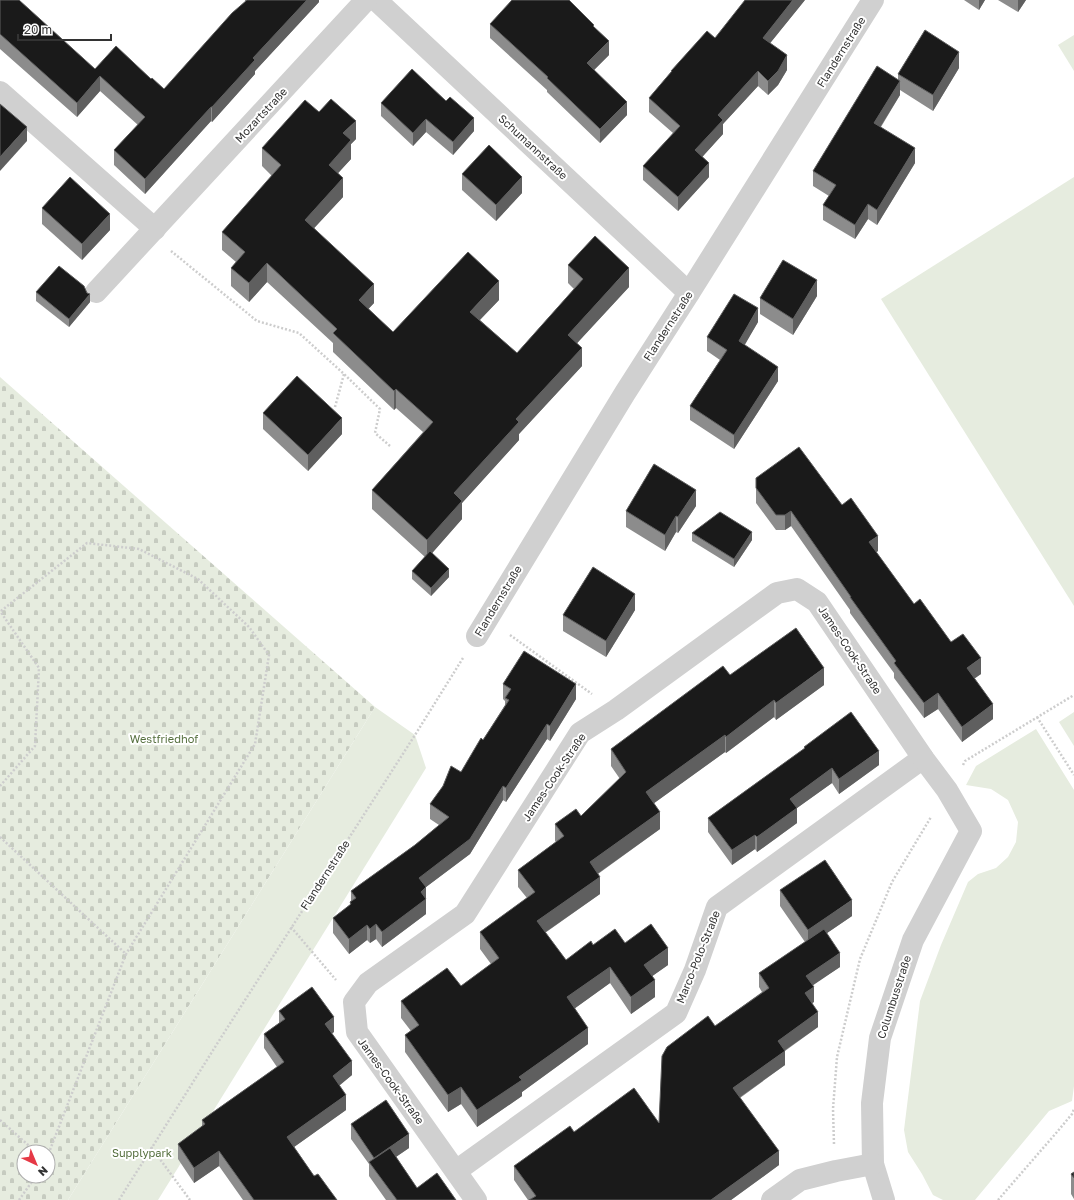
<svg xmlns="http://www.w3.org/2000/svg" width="1074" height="1200" viewBox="0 0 1074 1200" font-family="'Golos Text',sans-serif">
  <defs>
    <pattern id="cemetery-stones" width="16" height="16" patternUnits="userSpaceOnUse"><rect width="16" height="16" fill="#e6ecdf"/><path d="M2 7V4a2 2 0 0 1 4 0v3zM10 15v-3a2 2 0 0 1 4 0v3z" fill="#c6cbc0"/></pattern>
  </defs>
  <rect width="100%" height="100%" fill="#fff"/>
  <path fill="url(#cemetery-stones)" fill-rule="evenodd" d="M0,377L375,707L68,1200H0ZM24,1152H48V1176H24Z"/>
  <g fill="#e6ecdf">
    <path d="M1074,35V71L1058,45Z"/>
    <path d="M1074,177V606L881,299Z"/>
    <path d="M375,707L415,735L426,768L158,1200H68Z"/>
    <path d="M1074,712V746L1059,722Z"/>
    <path d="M1036,729L1074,790V1086L1072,1101L1049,1111L975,1200H943L933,1195L922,1174L908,1152L904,1130L920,1001L941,945L968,882L978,874L996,868L1008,857L1016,842L1018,822L1008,800L991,789L966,785L976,766Z"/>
  </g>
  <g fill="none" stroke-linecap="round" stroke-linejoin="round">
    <g stroke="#cdcdcd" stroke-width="2.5" stroke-dasharray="2 2" stroke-linecap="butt">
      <path d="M171,251L257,321L299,333L344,374L380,409L375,433L390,446"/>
      <path d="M335,407L344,374"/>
      <path d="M1,611L87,543L139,549L198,579L249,627L269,655L255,744L126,954"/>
      <path d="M510,635L592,694"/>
      <path d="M1037,717L1074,775"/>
      <path d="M963,765L965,761L1074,695"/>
      <path d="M0,786L35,746L39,668L0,611"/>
      <path d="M0,837L126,954L48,1155"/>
      <path d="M291,927L336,980"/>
      <path d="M0,1120L36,1152"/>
      <path d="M834,1144L833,1109L837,1057L860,959L892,882L931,817"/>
      <path d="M151,1147L190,1200"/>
      <path d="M19,1200L36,1176"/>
      <path d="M119,1200L222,1036L415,735L463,658"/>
      <path d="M998,1200L1057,1132L1072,1114L1074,1109"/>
    </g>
    <g stroke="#d0d0d0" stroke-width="22">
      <path d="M376,0L689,293"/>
      <path d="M0,92L155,229"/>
      <path d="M96,292L366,0"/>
      <path d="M477,636L625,393L689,293L873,0"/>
      <path d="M456,1171L676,1013L695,970L717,907L923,758"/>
      <path d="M476,1200L357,1032L354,1002L368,983L465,914L580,733L616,710L777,593L797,589L817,602L923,758L947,790L971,831L913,940L880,1038L872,1103L873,1164L884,1200"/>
      <path d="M772,1200L800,1180L836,1171L873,1164"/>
    </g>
  </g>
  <g fill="#8c8c8c">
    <path d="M0,0L95,69L151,79L164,89L245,2V0H319V2L255,71V74L212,122L211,121L145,194L114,165V150L138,125L100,91L77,117L0,49Z"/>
    <path d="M805,0L770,43L787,70L778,85L768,95L758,86L723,124V134L702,157L709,177L678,211L643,180V166L673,133L649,112V98L671,72V71L715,38Z"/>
    <path d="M964,0H985L979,10Z"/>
    <path d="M998,0H1026L1018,12Z"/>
    <path d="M490,24L594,28L609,55L594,70L627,115L600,143L547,92V90L490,38Z"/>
    <path d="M959,68L933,111L900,90V95L881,127L915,163L877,225L868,219L855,239L823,220V205L829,196L813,186V171L898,80V74Z"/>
    <path d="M381,103L474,131L453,155L426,132L413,146L381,116Z"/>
    <path d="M319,112L356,139L351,144V159L338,173L343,197L314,228L374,303L368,309L393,332L499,300L480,320L517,353L574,289L568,283V265L629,287L577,343L582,366L519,434V440L462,503V519L432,553L449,577L431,596L412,579V571L425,557L372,509V490L423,432L396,408L394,410L333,352V343L267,282L249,302L231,286V268L236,262L222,250V232L272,176L262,166V148Z"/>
    <path d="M462,174L522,193L496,221L462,190Z"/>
    <path d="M42,208L110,230L82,260L42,224Z"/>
    <path d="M36,292L90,302L69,327L36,301Z"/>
    <path d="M817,296L793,335L760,314V298Z"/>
    <path d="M758,322L744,345L778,381L734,449L690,420V406L720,360L707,351V337Z"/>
    <path d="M263,413L342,434L308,471L263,429Z"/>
    <path d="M756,478L842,505L878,551L876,552L914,604L981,674L974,678L993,719L962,742L938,709L924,718L894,678V673L850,613V610L791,526L785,530H776L756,503Z"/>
    <path d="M696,506L678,533L676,532L665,551L626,527V511Z"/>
    <path d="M692,533L752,540L734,567L692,541Z"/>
    <path d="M635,610L606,657L563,631V615Z"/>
    <path d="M730,675L824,685L776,720L774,717L726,753L725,752L654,803L660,829L598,874L600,894L545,933L566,960L593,945L625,943L668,965L652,976L655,997L631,1014L610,983L575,1008L588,1044L522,1092V1096L477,1127L461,1104L448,1112L405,1052V1035L411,1031L401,1018V1001L461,986L491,964L480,949V932L527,898L518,887V870L556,842L555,841V824L581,816L620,779L611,766V749Z"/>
    <path d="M503,684L576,699L550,741L547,739L506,802L503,800L470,854L426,887V914L382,947L376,939L370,943L367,940L349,954L333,933V918L350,905V902L351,901V891L415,845L439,825L430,819V804L461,772L483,740L505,705V701L503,699Z"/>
    <path d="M804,747L879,765L839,794L832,783L797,808V823L757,852L755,849L732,865L708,832V818L804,749Z"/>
    <path d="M780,890L852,916L827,933L840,967L812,985L814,1002L812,1003L818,1027L785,1051V1065L740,1098L779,1165L731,1200H528L514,1180V1166L574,1132L659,1123L715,1026L762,992L759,987V973L805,942L780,906Z"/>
    <path d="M279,1011L334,1032L332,1033L352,1075L339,1085L346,1110L294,1147L314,1176L337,1200H243L219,1166L194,1183L178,1159V1144L202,1127V1120L277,1067L264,1048V1034L279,1023Z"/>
    <path d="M351,1124L409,1148L396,1157L417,1188L456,1200H386L369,1176V1164L351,1139Z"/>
    <path d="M1074,1172V1199L1071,1194V1174Z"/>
  </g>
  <g fill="#5f5f5f">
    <path d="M307,0H319V2L255,71V74L212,122V107L253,58Z"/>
    <path d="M793,0H805L763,52V38Z"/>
    <path d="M979,0H985L979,10Z"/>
    <path d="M1018,0H1026L1018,12Z"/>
    <path d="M609,41V55L587,77V63Z"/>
    <path d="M959,52V68L933,111V95Z"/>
    <path d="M787,55V70L778,85L768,95V81Z"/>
    <path d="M758,71V86L723,124V134L695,165V150L718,115Z"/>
    <path d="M100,76V91L77,117V103Z"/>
    <path d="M900,81V95L874,137V123Z"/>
    <path d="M627,102V115L600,143V129Z"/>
    <path d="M211,107V121L145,194V179Z"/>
    <path d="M474,118V131L453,155V142Z"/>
    <path d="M426,119V132L413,146V133Z"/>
    <path d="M356,121V139L351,144V159L329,183V165L343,133Z"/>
    <path d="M27,127V141L0,171V157Z"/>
    <path d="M915,148V163L877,225V210Z"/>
    <path d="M709,163V177L678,211V197Z"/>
    <path d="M522,177V193L496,221V205Z"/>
    <path d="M343,178V197L305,238V220Z"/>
    <path d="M868,204V219L855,239V225Z"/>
    <path d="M110,214V230L82,260V244Z"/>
    <path d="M267,263V282L249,302V283Z"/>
    <path d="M629,268V287L568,353V335Z"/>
    <path d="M817,280V296L793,335V319Z"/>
    <path d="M499,281V300L470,330V312Z"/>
    <path d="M374,284V303L359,319V300Z"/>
    <path d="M90,294V302L69,327V319Z"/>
    <path d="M758,308V322L739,355V341Z"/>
    <path d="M582,348V366L519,434V440L462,503V519L427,559V540L454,493L516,419Z"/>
    <path d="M778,367V381L734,449V435Z"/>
    <path d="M396,389V408L394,410V391Z"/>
    <path d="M342,418V434L308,471V455Z"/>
    <path d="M696,490V506L678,533V517Z"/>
    <path d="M791,511V526L785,530V515Z"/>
    <path d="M676,516V532L665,551V535Z"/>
    <path d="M752,532V540L734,567V559Z"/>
    <path d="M878,536V551L869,557V542Z"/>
    <path d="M449,569V577L431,596V588Z"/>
    <path d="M635,594V610L606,657V641Z"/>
    <path d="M981,658V674L967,684V668Z"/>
    <path d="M824,668V685L776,720V703Z"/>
    <path d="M576,684V699L550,741V726Z"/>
    <path d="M938,693V709L924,718V703Z"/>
    <path d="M774,700V717L726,753V737Z"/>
    <path d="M993,704V719L962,742V727Z"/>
    <path d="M547,724V739L506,802V788Z"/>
    <path d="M725,735V752L646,809V792Z"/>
    <path d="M879,751V765L839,794V779Z"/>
    <path d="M832,768V783L790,813V799Z"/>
    <path d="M503,786V800L470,854L426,887V914L382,947V932L419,878Z"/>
    <path d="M797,808V823L757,852V837Z"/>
    <path d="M660,812V829L590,879V862Z"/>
    <path d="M755,835V849L732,865V850Z"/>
    <path d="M600,877V894L537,938V921Z"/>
    <path d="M852,900V916L808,946V930Z"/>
    <path d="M376,924V939L370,943V929Z"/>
    <path d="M367,925V940L349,954V939Z"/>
    <path d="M668,948V965L644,982V965Z"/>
    <path d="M840,953V967L806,990V976Z"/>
    <path d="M610,967V983L567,1014V997Z"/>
    <path d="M655,980V997L631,1014V997Z"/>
    <path d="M814,987V1002L805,1007V993Z"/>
    <path d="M818,1012V1027L778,1055V1041Z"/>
    <path d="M334,1017V1032L325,1038V1024Z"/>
    <path d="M588,1028V1044L522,1092V1096L477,1127V1110L519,1077Z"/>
    <path d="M785,1051V1065L733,1102V1088Z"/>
    <path d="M352,1061V1075L333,1091V1076Z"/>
    <path d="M461,1087V1104L448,1112V1095Z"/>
    <path d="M346,1095V1110L287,1152V1137Z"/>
    <path d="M409,1134V1148L375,1171L374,1158Z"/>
    <path d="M219,1151V1166L194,1183V1168Z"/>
    <path d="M779,1151V1165L731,1200H711Z"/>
  </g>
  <g fill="#1a1a1a" stroke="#5f5f5f">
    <path d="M0,0H19L95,69L116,46L151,79L152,78L164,89L232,13L247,0H307L253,58L255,60L212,107H211L145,179L114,150L145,117L100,76L77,103L0,34Z"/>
    <path d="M512,0H569L594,25L593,26L609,41L587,63L627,102L600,129L547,78L548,77L490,24Z"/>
    <path d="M745,0H793L763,38L787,55L778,71L768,81L758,71L718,115L723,120L695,150L709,163L678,197L643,166L680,126L649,98L672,71H671L707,31L715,38Z"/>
    <path d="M925,30L959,52L933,95L898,74Z"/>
    <path d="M877,66L900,81L874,123L915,148L877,210L868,204L855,225L823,205L836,185L813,171Z"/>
    <path d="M412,69L446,101L450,97L474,118L453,142L426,119L413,133L381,103Z"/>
    <path d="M331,99L356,121L343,133L351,140L329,165L343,178L305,220L374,284L359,300L393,332L468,252L499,281L470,312L517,353L583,279L568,265L595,236L629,268L568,335L582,348L516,419L519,422L454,493L462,501L427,540L372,490L433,422L396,389L394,391L333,333L337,329L267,263L249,283L231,268L245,252L222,232L281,165L262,148L305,100L319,112Z"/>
    <path d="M0,104L27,127L0,157Z"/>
    <path d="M489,145L522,177L496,205L462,174Z"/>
    <path d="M70,177L110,214L82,244L42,208Z"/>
    <path d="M783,260L817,280L793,319L760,298Z"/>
    <path d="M59,266L84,286L87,293L90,294L69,319L36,292Z"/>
    <path d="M734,294L758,308L739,341L778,367L734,435L690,406L727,350L707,337Z"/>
    <path d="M297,376L342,418L308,455L263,413Z"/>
    <path d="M799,447L842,505L851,498L878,536L869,542L914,604L920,599L951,642L963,634L981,658L967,668L993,704L962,727L938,693L924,703L894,663L896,661L850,597H851L791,511L785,515H776L756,488V478Z"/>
    <path d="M654,464L696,490L678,517L676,516L665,535L626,511Z"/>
    <path d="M720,512L752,532L734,559L692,533Z"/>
    <path d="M430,551L449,569L431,588L412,571Z"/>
    <path d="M593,567L635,594L606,641L563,615Z"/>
    <path d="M796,628L824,668L776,703L774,700L726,737L725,735L646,792L660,812L590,862L600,877L537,921L566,960L591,941L593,945L615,929L625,943L651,924L668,948L644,965L655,980L631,997L610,967L567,997L588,1028L519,1077L522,1080L477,1110L461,1087L448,1095L405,1035L419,1025L401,1001L447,968L461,986L499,958L480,932L535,892L518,870L564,836L555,824L576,809L581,816L626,772L611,749L723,666L730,675Z"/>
    <path d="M524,651L576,684L550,726L547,724L506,788L503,786L470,839L419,878L426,887L421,892L426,899L382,932L376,924L370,929L367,925L349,939L333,918L351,904L350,902L356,898L351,891L415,845L449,817L430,804L443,786L451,766L461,772L481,738L483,740L509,700L505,698L511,689L503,684Z"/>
    <path d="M851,712L879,751L839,779L832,768L790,799L797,808L757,837L755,835L732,850L708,818L805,748L804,747Z"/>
    <path d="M825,860L852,900L808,930L780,890Z"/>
    <path d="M824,929L840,953L806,976L814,987L805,993L818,1012L778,1041L785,1051L733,1088L779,1151L711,1200H529L536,1196L514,1166L570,1126L574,1132L634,1088L659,1123L662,1056L667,1047L708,1016L715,1026L769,988L759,973Z"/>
    <path d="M312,987L334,1017L325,1024L352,1061L333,1076L346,1095L287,1137L314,1176L318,1174L337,1200H254L219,1151L194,1168L178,1144L205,1124L202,1120L284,1062L264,1034L285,1019L279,1011Z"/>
    <path d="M386,1100L409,1134L374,1158L351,1124Z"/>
    <path d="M390,1148L417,1188L437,1173L456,1200H397L369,1162Z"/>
    <path d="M1074,1172V1178L1071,1174Z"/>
  </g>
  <g text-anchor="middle" stroke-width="4" stroke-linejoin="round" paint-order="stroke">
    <g font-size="11" fill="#333" stroke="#fff">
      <text transform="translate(841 52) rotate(-58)" y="4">Flandernstraße</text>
      <text transform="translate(261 115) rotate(-47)" y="4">Mozartstraße</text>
      <text transform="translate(533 147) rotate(43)" y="4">Schumannstraße</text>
      <text transform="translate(668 326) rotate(-57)" y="4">Flandernstraße</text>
      <text transform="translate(498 601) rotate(-59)" y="4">Flandernstraße</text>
      <text transform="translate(850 650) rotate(56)" y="4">James-Cook-Straße</text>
      <text transform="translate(554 777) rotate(-56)" y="4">James-Cook-Straße</text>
      <text transform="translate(325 875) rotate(-57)" y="4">Flandernstraße</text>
      <text transform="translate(698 957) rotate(-68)" y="4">Marco-Polo-Straße</text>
      <text transform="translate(894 997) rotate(-72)" y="4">Columbusstraße</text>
      <text transform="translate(391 1081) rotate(54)" y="4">James-Cook-Straße</text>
    </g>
    <g font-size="11" fill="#56703f" stroke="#fff">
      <text x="164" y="743">Westfriedhof</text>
      <text x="142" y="1157">Supplypark</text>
    </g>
  </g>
  <g transform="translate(36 1164) rotate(136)"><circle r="19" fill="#ffffff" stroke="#adadad"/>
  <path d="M0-3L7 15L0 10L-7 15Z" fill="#e63946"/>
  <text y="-6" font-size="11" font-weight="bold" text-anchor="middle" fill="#333333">N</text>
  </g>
  <path d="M18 34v6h93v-6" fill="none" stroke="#333333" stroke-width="2"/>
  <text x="24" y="34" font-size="12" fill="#333333" stroke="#ffffff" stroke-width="3" paint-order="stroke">20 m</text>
</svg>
